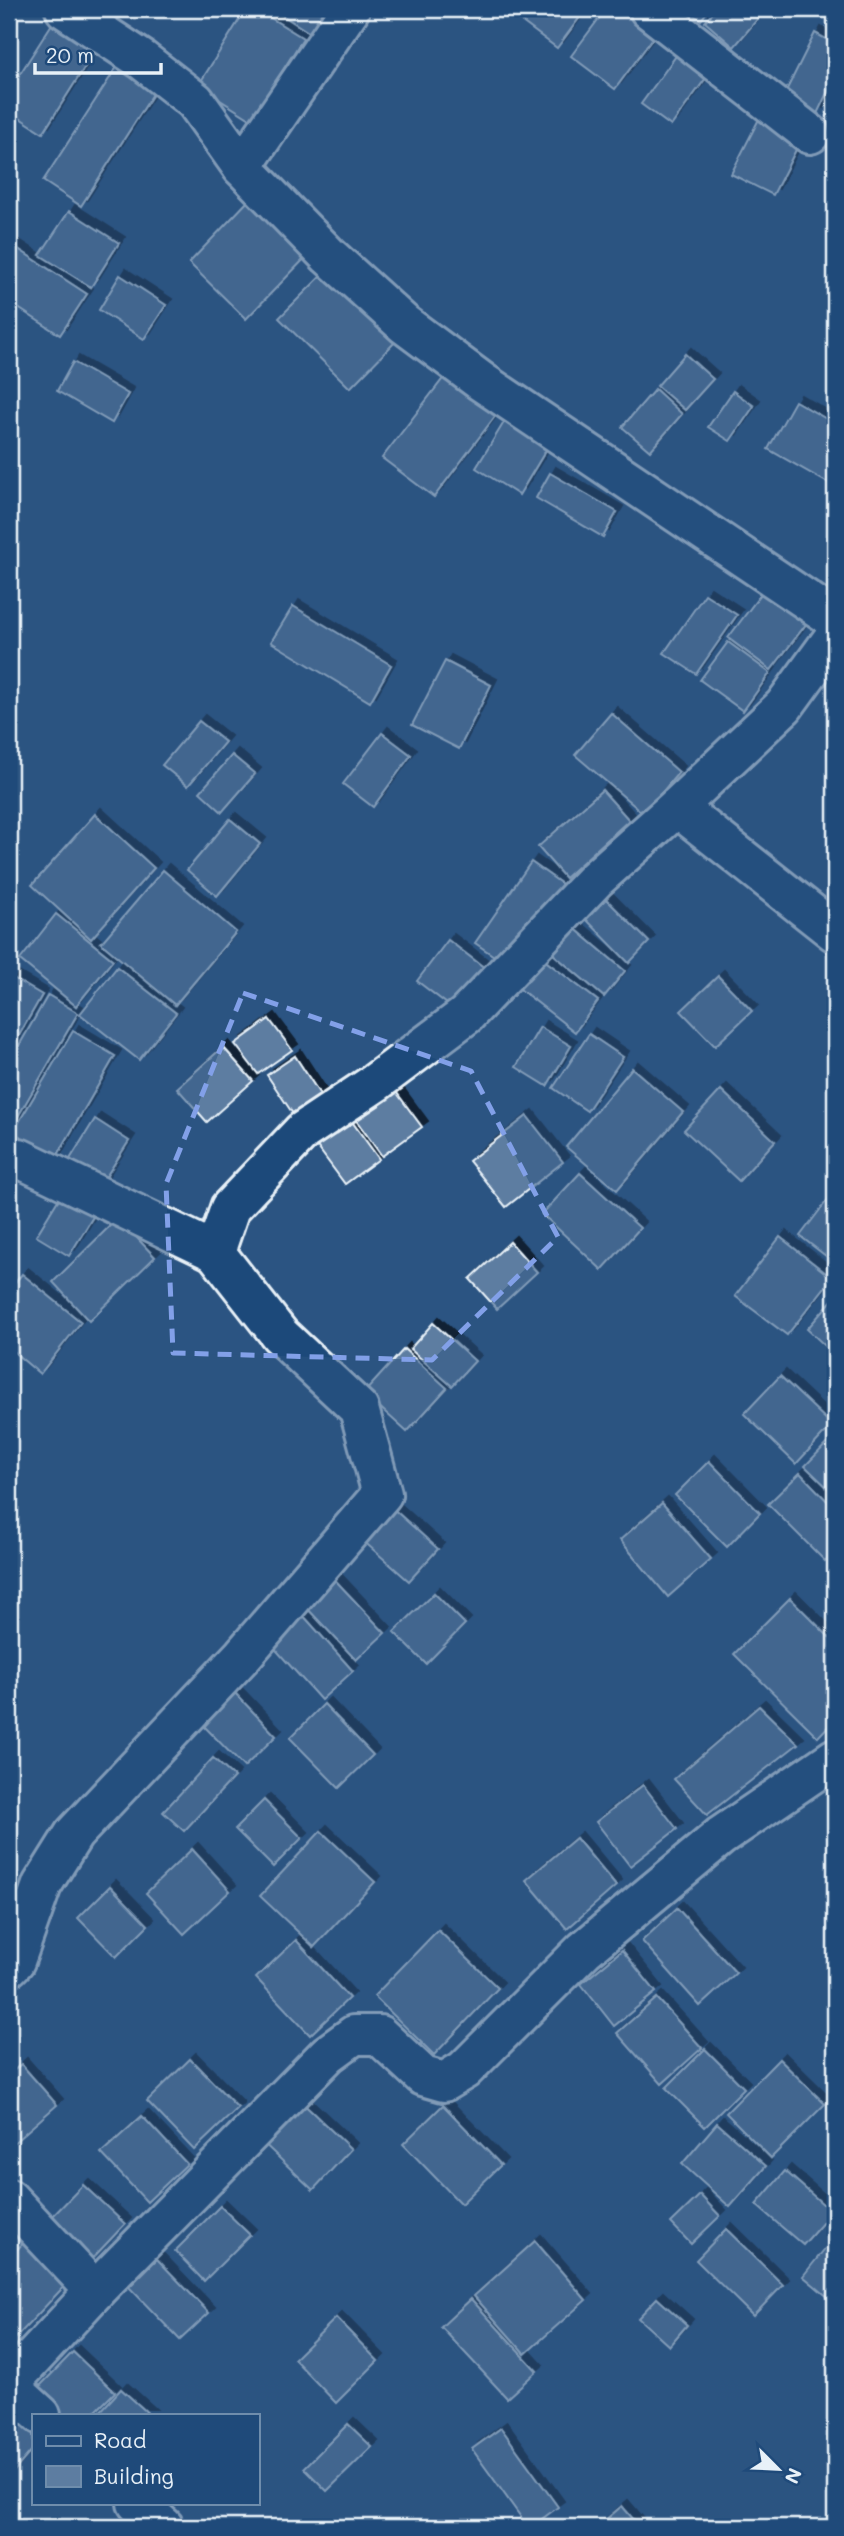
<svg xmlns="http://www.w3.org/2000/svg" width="844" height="2536" viewBox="0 0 844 2536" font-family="Mali,sans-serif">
  <defs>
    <filter id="shadow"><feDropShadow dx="6" dy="-6" stdDeviation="0" flood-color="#0009"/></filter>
  </defs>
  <rect width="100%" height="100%" fill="#2b5482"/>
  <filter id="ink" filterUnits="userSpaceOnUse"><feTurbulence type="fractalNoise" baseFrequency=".0143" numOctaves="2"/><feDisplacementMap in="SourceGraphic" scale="14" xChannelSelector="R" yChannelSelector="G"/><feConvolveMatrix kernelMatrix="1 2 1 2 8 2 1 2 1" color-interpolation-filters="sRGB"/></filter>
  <g filter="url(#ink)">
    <g fill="#5d7da1" stroke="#e8f1f8" stroke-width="2" filter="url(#shadow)">
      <path d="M246,9H256L303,38L252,120L198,86Z"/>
      <path d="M273,9H325L310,33Z"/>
      <path d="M517,9H586L557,48L513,15Z"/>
      <path d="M606,9H628L658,31L615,89L571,56Z"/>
      <path d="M685,9H709L701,20Z"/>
      <path d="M716,9H766L734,47L705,22Z"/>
      <path d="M57,16L100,43L43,133L9,111V91Z"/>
      <path d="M815,33L835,44V76L817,114L783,97Z"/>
      <path d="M681,49L711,71L671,126L641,104Z"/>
      <path d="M122,59L160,83L81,206L43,181Z"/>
      <path d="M761,115L803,136L773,195L731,174Z"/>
      <path d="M250,199L308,255L246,319L189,263Z"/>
      <path d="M69,211L119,243L91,287L40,255Z"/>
      <path d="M9,243L87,294L60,335L9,302Z"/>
      <path d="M329,268L399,338L350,388L279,318Z"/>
      <path d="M120,275L166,305L144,339L99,310Z"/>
      <path d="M685,354L713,379L685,410L657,386Z"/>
      <path d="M73,362L128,394L112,423L57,391Z"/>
      <path d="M445,376L496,415L434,497L382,458Z"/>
      <path d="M655,389L682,414L650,451L622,427Z"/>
      <path d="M733,391L754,406L730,441L708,427Z"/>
      <path d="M795,401L835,424V487L768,449Z"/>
      <path d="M506,419L549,445L519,495L476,468Z"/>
      <path d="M550,473L617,512L603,537L536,498Z"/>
      <path d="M767,586L810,619L771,670L728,638Z"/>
      <path d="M705,594L737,615L696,674L664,653Z"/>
      <path d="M293,606L391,665L370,702L271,642Z"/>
      <path d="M728,642L770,673L743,711L700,680Z"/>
      <path d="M445,661L491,685L459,749L412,725Z"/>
      <path d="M611,713L679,772L644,814L575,755Z"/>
      <path d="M199,721L225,742L188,786L162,765Z"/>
      <path d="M382,733L411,755L373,807L343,784Z"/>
      <path d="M232,755L255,774L222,812L200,792Z"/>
      <path d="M602,790L629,820L565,878L538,847Z"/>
      <path d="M95,814L154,868L91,939L32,885Z"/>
      <path d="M230,819L260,844L217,896L187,870Z"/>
      <path d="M531,862L562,884L506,964L475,943Z"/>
      <path d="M163,870L236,932L175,1005L101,943Z"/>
      <path d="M595,888L649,942L629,963L575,908Z"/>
      <path d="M56,914L113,960L76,1006L20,960Z"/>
      <path d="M566,921L625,971L604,997L545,947Z"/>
      <path d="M448,940L486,969L455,1010L417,981Z"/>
      <path d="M539,956L598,1001L575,1032L516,986Z"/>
      <path d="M117,967L176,1013L139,1060L80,1014Z"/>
      <path d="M718,976L752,1011L715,1046L681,1011Z"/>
      <path d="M13,978L42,995L9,1053V984Z"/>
      <path d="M48,995L78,1013L13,1125L9,1123V1063Z"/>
      <path d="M269,1019L292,1050L258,1074L235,1044Z"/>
      <path d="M540,1027L571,1046L547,1086L516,1067Z"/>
      <path d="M73,1031L115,1056L56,1158L13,1132Z"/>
      <path d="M589,1034L623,1057L587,1111L553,1088Z"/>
      <path d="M223,1047L253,1081L207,1122L177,1088Z"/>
      <path d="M295,1056L321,1096L293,1114L267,1075Z"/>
      <path d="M632,1068L683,1112L617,1190L566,1147Z"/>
      <path d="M388,1081L422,1127L382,1156L348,1109Z"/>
      <path d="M721,1090L775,1141L739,1181L684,1130Z"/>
      <path d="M345,1112L379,1159L345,1184L310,1137Z"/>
      <path d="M527,1116L563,1162L506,1207L469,1161Z"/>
      <path d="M95,1119L129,1141L100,1186L67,1164Z"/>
      <path d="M580,1173L640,1228L602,1270L542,1214Z"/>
      <path d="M832,1194L835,1196V1263L800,1236Z"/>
      <path d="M61,1195L94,1215L69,1256L36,1236Z"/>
      <path d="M118,1218L155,1257L89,1321L53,1282Z"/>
      <path d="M780,1237L832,1278L787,1335L735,1296Z"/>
      <path d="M510,1242L537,1272L497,1309L470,1279Z"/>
      <path d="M22,1274L81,1322L40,1374L9,1348V1290Z"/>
      <path d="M835,1297V1355L807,1329Z"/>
      <path d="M433,1323L475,1361L452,1386L410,1349Z"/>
      <path d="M404,1349L447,1388L407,1432L364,1393Z"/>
      <path d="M780,1376L832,1425L796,1464L744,1414Z"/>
      <path d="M835,1435V1495L805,1466Z"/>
      <path d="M709,1461L760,1513L727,1547L675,1495Z"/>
      <path d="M800,1473L835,1509V1551L825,1561L768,1504Z"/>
      <path d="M662,1503L711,1559L668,1597L620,1540Z"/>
      <path d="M390,1506L438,1549L409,1581L361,1539Z"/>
      <path d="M335,1580L385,1633L356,1660L306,1607Z"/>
      <path d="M434,1593L465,1624L426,1664L394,1632Z"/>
      <path d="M790,1598L835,1643V1719L818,1737L734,1654Z"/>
      <path d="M301,1613L353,1671L321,1700L269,1642Z"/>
      <path d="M234,1692L276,1736L244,1767L201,1723Z"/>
      <path d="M324,1704L373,1755L339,1788L290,1738Z"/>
      <path d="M759,1706L798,1744L707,1815L674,1779Z"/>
      <path d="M213,1758L234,1777L184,1831L163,1812Z"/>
      <path d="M643,1785L677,1829L630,1866L596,1822Z"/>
      <path d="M264,1800L302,1838L273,1867L235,1829Z"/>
      <path d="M321,1831L375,1882L314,1947L260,1896Z"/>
      <path d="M576,1838L616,1886L567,1929L526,1880Z"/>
      <path d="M192,1849L230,1891L184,1934L146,1893Z"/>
      <path d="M110,1886L148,1925L116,1957L78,1918Z"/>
      <path d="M677,1908L736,1973L700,2006L642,1941Z"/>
      <path d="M438,1930L498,1988L434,2055L374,1996Z"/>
      <path d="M296,1940L349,1998L310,2035L256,1978Z"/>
      <path d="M622,1950L656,1992L614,2026L581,1984Z"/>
      <path d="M657,1998L702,2048L662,2084L617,2033Z"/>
      <path d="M705,2049L744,2088L705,2127L666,2088Z"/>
      <path d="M190,2059L238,2108L194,2150L147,2101Z"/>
      <path d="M779,2059L825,2104L771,2158L726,2113Z"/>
      <path d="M21,2064L57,2105L9,2147V2075Z"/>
      <path d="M294,2095L351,2149L313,2190L256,2136Z"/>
      <path d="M443,2105L501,2165L461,2204L403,2144Z"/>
      <path d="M142,2116L187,2164L147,2202L101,2153Z"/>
      <path d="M717,2123L766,2166L730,2207L682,2164Z"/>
      <path d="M785,2171L832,2212L803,2245L756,2205Z"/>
      <path d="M83,2185L125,2224L88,2263L46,2223Z"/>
      <path d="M700,2195L720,2216L691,2244L671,2223Z"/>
      <path d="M220,2206L250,2235L204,2281L175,2251Z"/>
      <path d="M726,2229L783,2285L753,2316L696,2260Z"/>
      <path d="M835,2236V2303L803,2276Z"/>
      <path d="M27,2239L70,2280L10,2344L9,2258Z"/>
      <path d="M535,2241L586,2300L525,2354L474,2296Z"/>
      <path d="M157,2259L209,2313L180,2340L129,2287Z"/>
      <path d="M657,2298L687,2325L669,2346L638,2318Z"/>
      <path d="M471,2299L537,2371L507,2398L441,2327Z"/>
      <path d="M336,2318L378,2361L336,2403L294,2359Z"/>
      <path d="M73,2352L115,2392L92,2415H63L37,2389Z"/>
      <path d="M121,2389L150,2415H97Z"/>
      <path d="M9,2405L33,2427V2449L9,2477Z"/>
      <path d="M348,2424L372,2447L327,2491L304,2468Z"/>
      <path d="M501,2428L558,2507L531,2527H528L472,2449Z"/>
      <path d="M622,2506L640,2527H597Z"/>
    </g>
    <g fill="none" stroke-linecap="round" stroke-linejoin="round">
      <g stroke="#e8f1f8" stroke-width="44">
        <g id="minor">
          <path d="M65,9L141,59L195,101L242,167L329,256L404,324L482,382L835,619"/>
          <path d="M649,9L810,134"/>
          <path d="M242,167L350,9"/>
          <path d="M677,807L835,932"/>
          <path d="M19,1158L215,1252"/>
          <path d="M9,1967L15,1961L42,1885L74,1834L243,1655L382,1494L359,1409L280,1335L215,1252L230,1208L303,1131L375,1083L466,1015L596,879L677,807L784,706L835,636"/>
          <path d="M9,2199L95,2291L9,2384"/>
          <path d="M95,2291L328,2054L354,2035H379L423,2076L444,2082L464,2070L584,1950L721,1836L835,1758"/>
          <path d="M9,2386L41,2415"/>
          <path d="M137,2503L164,2527"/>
        </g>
      </g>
      <use href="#minor" stroke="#1f4a7a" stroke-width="38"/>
    </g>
  </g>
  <path d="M0 0H844V2536H0ZM243,993L471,1071L558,1237L432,1360L173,1353L166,1184Z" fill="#2b5482" fill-opacity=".55" fill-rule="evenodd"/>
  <path fill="none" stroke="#82a0e8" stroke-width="5" stroke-dasharray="14 9" stroke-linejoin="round" d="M243,993L471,1071L558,1237L432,1360L173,1353L166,1184Z"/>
  <rect width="844" height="2536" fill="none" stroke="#1f4a7a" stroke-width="35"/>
  <rect x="18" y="18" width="809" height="2501" fill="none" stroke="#e8f1f8" stroke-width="2.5" filter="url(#ink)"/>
  <rect x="32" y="2414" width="228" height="91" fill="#1f4a7a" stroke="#6f8dac" stroke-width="2"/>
  <rect x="46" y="2436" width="35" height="10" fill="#1f4a7a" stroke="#6f8dac" stroke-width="2"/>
  <text x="94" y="2448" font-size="21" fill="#e8f1f8">Road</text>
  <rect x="46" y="2466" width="35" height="21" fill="#5d7da1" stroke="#6f8dac" stroke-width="2"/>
  <text x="94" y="2484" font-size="21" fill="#e8f1f8">Building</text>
  <g transform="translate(778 2469) rotate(114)" stroke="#1f4a7a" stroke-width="5" paint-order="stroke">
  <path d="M0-5L12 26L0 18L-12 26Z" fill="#e8f1f8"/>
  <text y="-10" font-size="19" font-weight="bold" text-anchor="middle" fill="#e8f1f8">N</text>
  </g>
  <path d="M35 63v10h126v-10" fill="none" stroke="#e8f1f8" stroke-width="3.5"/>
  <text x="46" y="63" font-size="21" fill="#e8f1f8" stroke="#1f4a7a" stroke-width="5" paint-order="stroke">20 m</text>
</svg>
